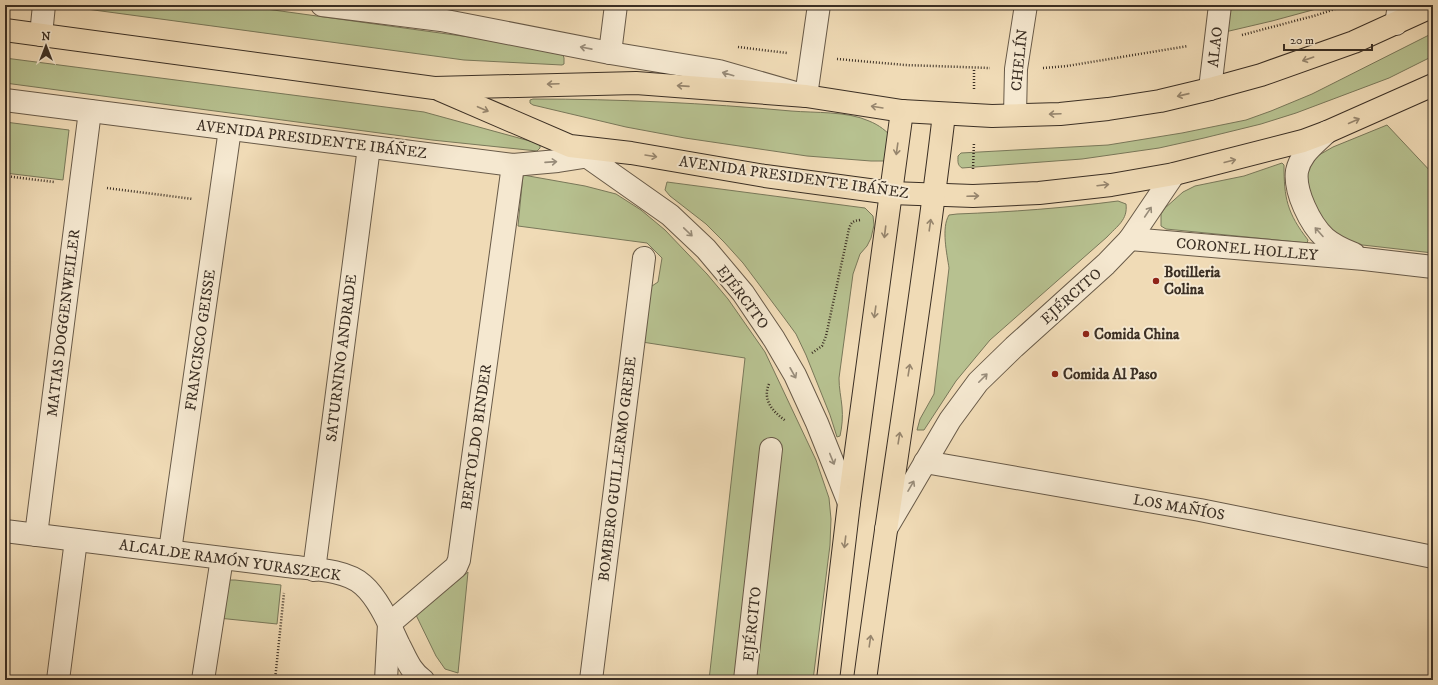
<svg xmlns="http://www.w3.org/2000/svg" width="1438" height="685" viewBox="0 0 1438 685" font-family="'IM FELL DW Pica',serif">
  <rect width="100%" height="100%" fill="#f0dbb6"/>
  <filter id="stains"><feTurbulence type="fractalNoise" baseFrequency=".005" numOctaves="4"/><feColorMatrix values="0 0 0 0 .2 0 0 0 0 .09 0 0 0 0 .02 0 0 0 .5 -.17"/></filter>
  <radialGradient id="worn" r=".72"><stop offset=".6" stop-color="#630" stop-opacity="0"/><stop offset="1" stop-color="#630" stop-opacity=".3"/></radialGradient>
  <g fill="#b7c190" stroke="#79785a">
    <path d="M72,5H237L491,40L563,55L564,58V64L562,65L464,60L79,8Z"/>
    <path d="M1230,5H1331L1272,21L1225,32Z"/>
    <path d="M1433,33V56L1389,78L1296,113L1261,124L1204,138L1159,148L1082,159L962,168C957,165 958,161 958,156L961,153L1108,145L1182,133L1246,120L1271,111L1312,94Z"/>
    <path d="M5,58L424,112L537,143L540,145V148L537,151L432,140L5,83Z"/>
    <path d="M533,99C619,99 705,103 791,111C815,113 847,111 869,121C879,125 887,131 893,139L890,155L884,161H871L807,156L685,138L626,127L533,105L530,103V100Z"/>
    <path d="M5,122L69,130L63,180L5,173Z"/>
    <path d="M1387,125L1433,174V253L1345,243L1320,218L1306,184L1309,163L1319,155L1333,147Z"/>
    <path d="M1282,163L1284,165C1284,198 1287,213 1308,240L1307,243L1166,229L1161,226V214L1165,208L1183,192L1195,186L1244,176Z"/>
    <path d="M523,175L585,186L616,194L641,210L665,230L707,274L728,299L765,352L816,460L829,498L831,519L830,545L813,680H709L745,358L642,342L646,290L658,282L662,258L647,243L518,226Z"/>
    <path d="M667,182L865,208L873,216L874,225L871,238L867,246L860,254L853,274L839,378C839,389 841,396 842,407C843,417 842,427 840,436L837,437L830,415L806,355L796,334L785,319L743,263L724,242L706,224L670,196L665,190Z"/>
    <path d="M1118,201L1126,204C1128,220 1117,226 1107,237L990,340L956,381L924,430H917L920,419L934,394L949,268C947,254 941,228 949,215L957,214C1011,212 1065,208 1118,201Z"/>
    <path d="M468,572L458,673L445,669L436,656L416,615Z"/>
    <path d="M226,580H235L281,585L277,624L218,618Z"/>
  </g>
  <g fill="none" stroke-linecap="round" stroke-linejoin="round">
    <g stroke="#685a48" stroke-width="24">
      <g id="minor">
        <path d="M322,5L441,20L610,53L719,71L806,96L819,5"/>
        <path d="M1396,24L1399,5"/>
        <path d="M41,35L44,5"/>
        <path d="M610,53L616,5"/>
        <path d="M1210,89L1220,5"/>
        <path d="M5,100L513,165L558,161L609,153"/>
        <path d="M1015,115L1016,69L1026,5"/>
        <path d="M1327,132C1320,139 1311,146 1305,154C1302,158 1298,166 1297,171C1294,191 1310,224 1325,238C1333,245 1344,250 1354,254"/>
        <path d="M582,153L670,215L706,249L743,293L774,339L795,375L817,423L849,503"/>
        <path d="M1130,239L1364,259L1433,267"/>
        <path d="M925,462L1200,510L1433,557"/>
        <path d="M886,529L950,420L978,382L1014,347L1106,264L1130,239L1174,174"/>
        <path d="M5,531L287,566C309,569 346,569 363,585C379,599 390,626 399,645C406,658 410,671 423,680"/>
        <path d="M36,535L90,111"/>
        <path d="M170,551L230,129"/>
        <path d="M314,570L369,147"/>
        <path d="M58,680L76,540"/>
        <path d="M203,680L222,558"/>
        <path d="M386,680L389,624L456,567L459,560L513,165"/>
        <path d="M591,680L644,258"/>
        <path d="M745,680L771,449"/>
      </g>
    </g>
    <g stroke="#3b2f24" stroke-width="24">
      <g id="major">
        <path d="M5,30L434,88L636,83L806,96L902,111L992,116L1060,114L1108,109L1160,101L1210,89L1261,75L1354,42L1433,6"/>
        <path d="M440,90L570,146L631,153L765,176L891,193L973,196L1039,193L1111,185L1174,174L1303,141L1327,132L1433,85"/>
        <path d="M828,680L849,503L902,111"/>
        <path d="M865,680C890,491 922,303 944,114"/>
      </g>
    </g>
    <g stroke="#3b2f24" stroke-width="2.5" stroke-dasharray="1 2" stroke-linecap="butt">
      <path d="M1242,35L1317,15L1347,5"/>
      <path d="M738,47L787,53"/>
      <path d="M837,59L905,65L990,68"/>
      <path d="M1043,68L1067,66L1188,46"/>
      <path d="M974,89V68"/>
      <path d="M973,169L974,142"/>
      <path d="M5,176L54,182"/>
      <path d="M107,188L193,199"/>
      <path d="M812,353L822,346L826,336L849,229C851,222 853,221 860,220"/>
      <path d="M769,384C762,400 773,412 786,421"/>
      <path d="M275,680L284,593"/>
    </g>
    <use href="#minor" stroke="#f5e8d0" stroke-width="22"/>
    <use href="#major" stroke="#f0dbb6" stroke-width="22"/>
  </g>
  <defs><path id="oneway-shaft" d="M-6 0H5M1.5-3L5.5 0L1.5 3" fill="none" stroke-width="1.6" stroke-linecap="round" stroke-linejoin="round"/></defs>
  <g stroke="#988c7a">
    <use href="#oneway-shaft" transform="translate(586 48) rotate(-169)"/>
    <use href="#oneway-shaft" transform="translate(728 74) rotate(-164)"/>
    <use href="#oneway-shaft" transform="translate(551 162) rotate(-4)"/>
    <use href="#oneway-shaft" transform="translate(1148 212) rotate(-56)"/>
    <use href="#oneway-shaft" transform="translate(688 232) rotate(44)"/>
    <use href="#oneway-shaft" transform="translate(1319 232) rotate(-132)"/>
    <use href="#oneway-shaft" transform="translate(793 373) rotate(61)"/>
    <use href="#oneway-shaft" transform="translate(983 378) rotate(-45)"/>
    <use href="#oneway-shaft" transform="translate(832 459) rotate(68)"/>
    <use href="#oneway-shaft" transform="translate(911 486) rotate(-60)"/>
  </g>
  <g stroke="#96856d">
    <use href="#oneway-shaft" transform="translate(1308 59) rotate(161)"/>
    <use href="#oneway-shaft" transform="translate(553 84) rotate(178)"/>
    <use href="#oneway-shaft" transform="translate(683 86) rotate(-176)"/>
    <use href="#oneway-shaft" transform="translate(1183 95) rotate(167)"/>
    <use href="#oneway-shaft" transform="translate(877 107) rotate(-171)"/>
    <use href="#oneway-shaft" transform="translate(483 109) rotate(23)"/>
    <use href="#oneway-shaft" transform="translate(1055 114) rotate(178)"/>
    <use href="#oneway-shaft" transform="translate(1354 121) rotate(-24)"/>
    <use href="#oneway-shaft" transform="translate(897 149) rotate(98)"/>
    <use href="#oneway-shaft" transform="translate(651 156) rotate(9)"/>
    <use href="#oneway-shaft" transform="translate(1230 161) rotate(-14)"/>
    <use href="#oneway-shaft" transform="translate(1103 185) rotate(-7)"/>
    <use href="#oneway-shaft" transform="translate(973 196) rotate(-2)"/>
    <use href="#oneway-shaft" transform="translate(930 225) rotate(-82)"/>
    <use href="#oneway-shaft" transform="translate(885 232) rotate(97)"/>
    <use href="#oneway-shaft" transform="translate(875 312) rotate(98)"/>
    <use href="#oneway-shaft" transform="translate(909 370) rotate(-81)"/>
    <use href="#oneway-shaft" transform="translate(899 438) rotate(-81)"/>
    <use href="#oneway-shaft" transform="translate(845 542) rotate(97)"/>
    <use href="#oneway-shaft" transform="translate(870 641) rotate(-82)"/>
  </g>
  <g fill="#8f2418" stroke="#f5e8d0" stroke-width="1.5">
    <circle cx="1156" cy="281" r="4"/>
    <circle cx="1086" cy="334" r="4"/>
    <circle cx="1055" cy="374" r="4"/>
  </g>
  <g text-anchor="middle" stroke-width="4" stroke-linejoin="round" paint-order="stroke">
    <g font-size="15" fill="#3b2f24" stroke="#f5e8d0">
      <text transform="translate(1215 47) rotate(-84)" y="5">ALAO</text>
      <text transform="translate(1019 60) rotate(-84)" y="5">CHELÍN</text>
      <text transform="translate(312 139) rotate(7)" y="5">AVENIDA PRESIDENTE IBÁÑEZ</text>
      <text transform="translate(794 177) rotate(8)" y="5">AVENIDA PRESIDENTE IBÁÑEZ</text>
      <text transform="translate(1247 249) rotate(5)" y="5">CORONEL HOLLEY</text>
      <text transform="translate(1071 296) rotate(-42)" y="5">EJÉRCITO</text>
      <text transform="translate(743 297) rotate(53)" y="5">EJÉRCITO</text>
      <text transform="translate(63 323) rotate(-83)" y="5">MATIAS DOGGENWEILER</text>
      <text transform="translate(200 340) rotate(-82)" y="5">FRANCISCO GEISSE</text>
      <text transform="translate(341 358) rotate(-83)" y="5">SATURNINO ANDRADE</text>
      <text transform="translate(476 437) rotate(-82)" y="5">BERTOLDO BINDER</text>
      <text transform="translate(617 469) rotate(-83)" y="5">BOMBERO GUILLERMO GREBE</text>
      <text transform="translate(1179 507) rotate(10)" y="5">LOS MAÑÍOS</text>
      <text transform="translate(230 560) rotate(8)" y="5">ALCALDE RAMÓN YURASZECK</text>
      <text transform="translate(752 624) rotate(-84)" y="5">EJÉRCITO</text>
    </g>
    <g font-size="15" font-weight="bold" fill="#3b2f24" stroke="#f5e8d0" text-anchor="start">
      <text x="1164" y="277">Botilleria<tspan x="1164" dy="17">Colina</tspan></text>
      <text x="1094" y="339">Comida China</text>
      <text x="1063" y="379">Comida Al Paso</text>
    </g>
  </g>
  <rect width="1438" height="685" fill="none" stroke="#f0dbb6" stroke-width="20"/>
  <rect x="6" y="6" width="1426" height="673" fill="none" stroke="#3b2f24" stroke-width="2"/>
  <rect x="10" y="10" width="1418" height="665" fill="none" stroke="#3b2f24"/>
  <g transform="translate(46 46)" stroke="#f5e8d0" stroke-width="3" paint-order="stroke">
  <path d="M0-3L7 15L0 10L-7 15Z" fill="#3b2f24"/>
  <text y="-6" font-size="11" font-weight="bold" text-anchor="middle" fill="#3b2f24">N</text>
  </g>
  <path d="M1284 44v6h88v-6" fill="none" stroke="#3b2f24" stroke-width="2"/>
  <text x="1290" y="44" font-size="12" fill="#3b2f24" stroke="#f5e8d0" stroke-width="3" paint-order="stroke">20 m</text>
  <rect width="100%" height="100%" filter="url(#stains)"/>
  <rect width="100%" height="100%" fill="url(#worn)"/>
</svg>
